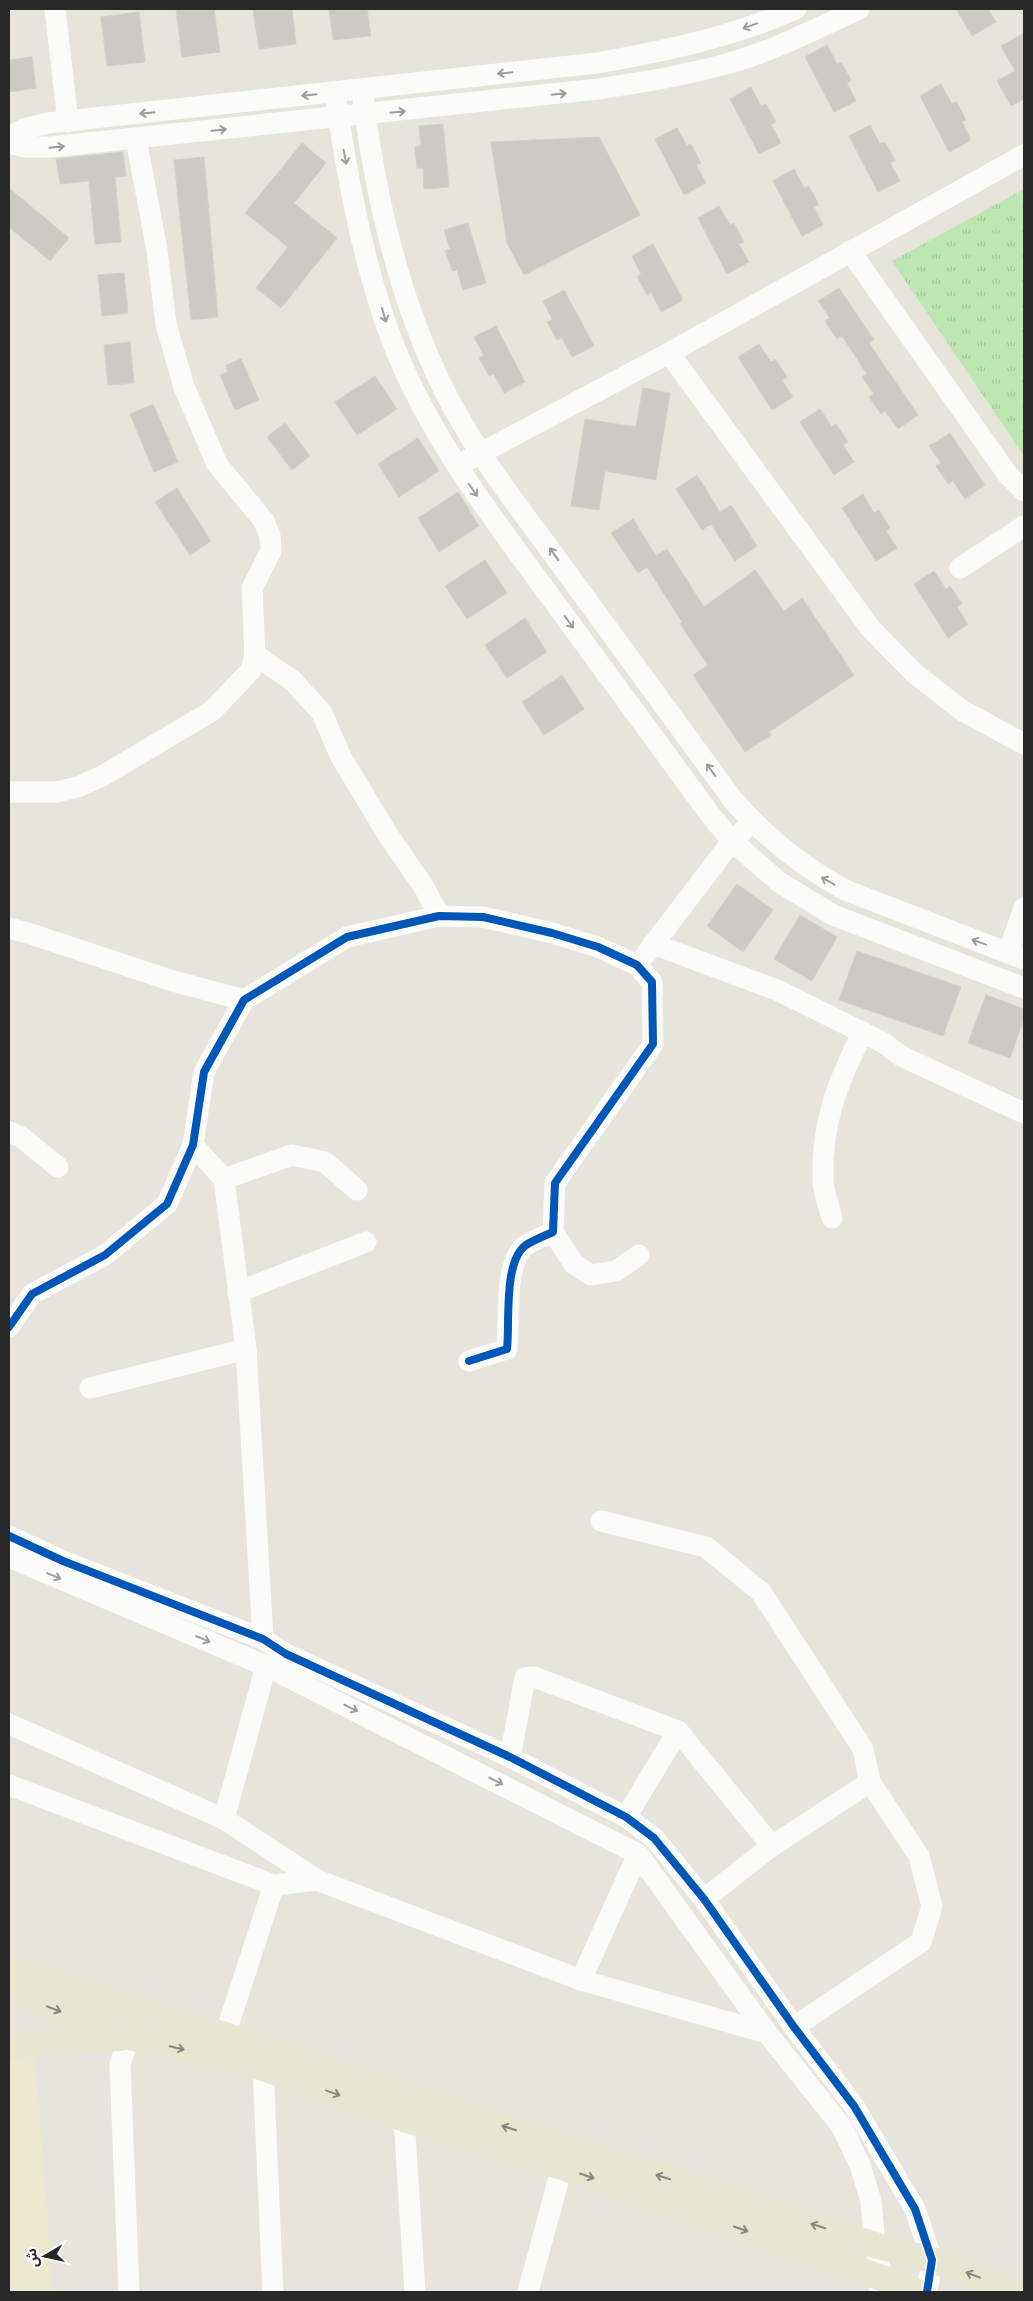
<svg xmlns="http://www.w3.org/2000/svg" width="1033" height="2301" viewBox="0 0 1033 2301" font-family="Jost,'Noto Sans Arabic',sans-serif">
  <defs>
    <pattern id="grass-tufts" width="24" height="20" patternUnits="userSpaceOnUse" patternTransform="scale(1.25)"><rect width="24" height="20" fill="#bde7b1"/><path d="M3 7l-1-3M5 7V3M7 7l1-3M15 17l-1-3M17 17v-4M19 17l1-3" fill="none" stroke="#a2c698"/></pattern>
  </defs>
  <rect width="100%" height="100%" fill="#e7e4dc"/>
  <path fill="#ece8cf" d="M35,2056L53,2292H9V2058Z"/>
  <path fill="url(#grass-tufts)" d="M1024,189V456L892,261Z"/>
  <g fill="#cccac4" stroke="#d2d0c8">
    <path d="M176,9H214L220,52L182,57Z"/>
    <path d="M253,9H292L296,44L259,49Z"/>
    <path d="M329,9H367L371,36L333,40Z"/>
    <path d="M956,9H988L996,22L972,36Z"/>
    <path d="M139,12L145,62L107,66L101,17Z"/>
    <path d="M1024,33V99L1011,106L997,81L1015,71L1001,46Z"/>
    <path d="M827,45L837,64L841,62L851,80L847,83L856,101L834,112L805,57Z"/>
    <path d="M32,57L36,88L9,92V60Z"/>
    <path d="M941,84L952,104L956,101L966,120L962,122L971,140L949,152L920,96Z"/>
    <path d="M751,87L761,106L766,104L776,122L771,125L781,143L759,154L730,99Z"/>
    <path d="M443,124L449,187L424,189L423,168H417L415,147L421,146L419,126Z"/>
    <path d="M870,125L880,144L885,142L895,160L890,163L900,181L878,192L849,136Z"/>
    <path d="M677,128L687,146L691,144L701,163L696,165L706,183L684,195L655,139Z"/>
    <path d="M599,137L640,215L524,275L507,243L491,142Z"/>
    <path d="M302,143L326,163L294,203L337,238L281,308L256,288L288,247L245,213Z"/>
    <path d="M123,152L126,176L115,177L121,242L95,244L89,181L60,184L56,159Z"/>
    <path d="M204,157L218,317L191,320L174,160Z"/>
    <path d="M794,169L804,188L809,186L819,205L814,207L823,225L802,236L773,181Z"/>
    <path d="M9,188L69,238L50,261L9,227Z"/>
    <path d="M719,206L730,225L734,223L744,242L739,244L749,262L727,274L698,218Z"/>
    <path d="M468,223L486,283L463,290L457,270L452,271L445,251L450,249L444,230Z"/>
    <path d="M653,244L683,300L661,312L651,292L647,295L637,276L641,274L632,256Z"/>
    <path d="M124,273L128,313L102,316L98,275Z"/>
    <path d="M839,288L874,340L869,343L918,415L898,429L885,411L881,414L869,397L874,394L862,377L867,374L842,336L837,339L825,321L830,318L818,301Z"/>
    <path d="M564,290L594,346L572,357L562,338L557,340L547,322L552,319L543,301Z"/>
    <path d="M496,326L525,382L504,393L494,374L489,376L479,358L484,355L474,337Z"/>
    <path d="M130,342L134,383L108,385L104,345Z"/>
    <path d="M759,344L771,362L775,359L787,377L782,380L793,397L772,410L738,357Z"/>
    <path d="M241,359L259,400L235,410L220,375L228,372L226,365Z"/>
    <path d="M375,376L397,409L357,435L335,402Z"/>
    <path d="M643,388L670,393L656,480L605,471L599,510L571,506L585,419L636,427Z"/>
    <path d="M153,404L178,462L154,472L130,414Z"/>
    <path d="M820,409L832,427L836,424L848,442L843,445L854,462L834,475L800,422Z"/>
    <path d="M285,423L310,456L292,470L267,437Z"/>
    <path d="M950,433L985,485L965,499L953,481L948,484L936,466L941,463L929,446Z"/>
    <path d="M418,438L439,471L399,497L378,464Z"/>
    <path d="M697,475L720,512L731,505L757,546L735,561L711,524L702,530L676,489Z"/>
    <path d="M177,488L211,541L190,555L155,502Z"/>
    <path d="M458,492L479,526L439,552L418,518Z"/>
    <path d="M863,494L874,513L879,510L890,528L886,531L897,548L876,561L842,508Z"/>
    <path d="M633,519L656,556L667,549L704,607L755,570L784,611L802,598L854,675L769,732L771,735L745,752L693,675L708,665L680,624L682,622L647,567L638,573L611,533Z"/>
    <path d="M485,560L507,593L467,619L445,586Z"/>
    <path d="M934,571L946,589L950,586L962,604L957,607L968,624L948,638L914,584Z"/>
    <path d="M525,618L547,652L507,678L485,645Z"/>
    <path d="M562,675L584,709L544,735L522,702Z"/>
    <path d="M737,884L773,910L743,952L707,926Z"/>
    <path d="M800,915L837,937L812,981L774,959Z"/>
    <path d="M857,951L961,987L943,1036L839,1000Z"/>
    <path d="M986,995L1024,1009V1018L1010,1058L968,1043Z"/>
  </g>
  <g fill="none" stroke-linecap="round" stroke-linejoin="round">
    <g stroke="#fbfbfa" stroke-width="21">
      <path d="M55,9L68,122"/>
      <path d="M362,89C374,190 398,297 443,388C474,451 518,506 559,562C617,641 675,721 733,800C766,838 801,866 845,890L1024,959"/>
      <path d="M335,92C347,179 367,287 403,367C439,448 492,517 544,588C600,664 656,741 712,817L732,841L779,882L833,915L1024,988"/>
      <path d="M9,137L24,129L48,123L597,63C665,51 732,37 796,9"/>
      <path d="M9,143L26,147H50L598,89C644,82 688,75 733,62C777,49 818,28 859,9"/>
      <path d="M850,251L1008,475L1024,491"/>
      <path d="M669,353L871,629L914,673L963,711L1024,744"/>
      <path d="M468,460L669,353L1024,155"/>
      <path d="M960,568L1024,526"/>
      <path d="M255,655L293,681L322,713L341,757L388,835L424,887L439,916"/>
      <path d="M9,792H56L78,787L104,775L212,711L251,670L255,655L252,588L271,551L270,536L264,521L217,464L184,387L166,324L157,250L136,139"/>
      <path d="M9,928L31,934L173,981L244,1000"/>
      <path d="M653,944L777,990L884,1043L901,1056L1024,1113"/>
      <path d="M1008,953L1024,908"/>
      <path d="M646,954L732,841L743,831"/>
      <path d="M9,1132L21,1137L58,1167"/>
      <path d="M193,1145L224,1179L246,1349L263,1639"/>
      <path d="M224,1179L292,1155L325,1162L357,1190"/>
      <path d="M832,1218C829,1206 823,1192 823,1180C821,1123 838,1081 863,1032"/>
      <path d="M553,1232L574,1264L591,1275L616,1271L639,1255"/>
      <path d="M238,1292L366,1242"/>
      <path d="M9,1327L32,1294L105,1255L167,1204L193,1145L204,1072L244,1000L347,937L439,916L483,917L552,933L598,947L637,965L652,982L653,1044L555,1183L553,1232C544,1236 534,1240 526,1245C503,1261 510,1324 507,1349L469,1361"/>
      <path d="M90,1388L246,1349"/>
      <path d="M601,1521L706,1547L761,1592L863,1749L870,1782"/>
      <path d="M9,1536L63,1561L263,1639L286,1654L510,1757L626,1817L654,1838L704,1899L794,2027L854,2106L915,2209L932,2260L927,2292"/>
      <path d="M9,1557L266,1666L638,1854L767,2033L842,2127L860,2165L871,2201L875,2245L882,2278L879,2292"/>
      <path d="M9,1724L224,1819L317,1880"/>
      <path d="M510,1757L525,1678L534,1677L678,1731L772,1846"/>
      <path d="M9,1785L274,1885L317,1880L581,1980L767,2033"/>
      <path d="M626,1817L678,1731"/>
      <path d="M224,1819L266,1666"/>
      <path d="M704,1899L772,1846L870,1782L919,1856L932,1906L921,1942L794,2027"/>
      <path d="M581,1980L638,1854"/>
      <path d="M225,2035L274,1885"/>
      <path d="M129,2037L120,2064L129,2292"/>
      <path d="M263,2068L273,2292"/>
      <path d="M404,2119L415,2292"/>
      <path d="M528,2292L562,2167"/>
    </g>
    <g stroke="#e7e6d0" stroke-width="26">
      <path d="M9,1966L66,1987L225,2035L351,2078L619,2163L875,2245L932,2260L1019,2292"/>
      <path d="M9,1991L129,2037L263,2068L404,2119L562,2167L882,2278L917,2292"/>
      <path d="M9,2045L120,2038"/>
    </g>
    <g stroke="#fff" stroke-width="11">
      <g id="cycleway">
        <path d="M9,1327L32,1294L105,1255L167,1204L193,1145L204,1072L244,1000L347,937L439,916L483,917L552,933L598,947L637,965L652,982L653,1044L555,1183L553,1232C544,1236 534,1240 526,1245C503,1261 510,1324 507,1349L469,1361"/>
        <path d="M9,1536L63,1561L263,1639L286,1654L510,1757L626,1817L654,1838L704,1899L794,2027L854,2106L915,2209L932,2260L927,2292"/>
      </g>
    </g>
    <use href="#cycleway" stroke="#0057b8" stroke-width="8"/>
  </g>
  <defs><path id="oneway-shaft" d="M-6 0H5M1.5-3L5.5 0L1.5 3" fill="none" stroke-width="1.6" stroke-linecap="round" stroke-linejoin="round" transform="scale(1.25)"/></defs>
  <g stroke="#9c9c9c">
    <use href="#oneway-shaft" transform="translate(750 26) rotate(160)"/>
    <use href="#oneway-shaft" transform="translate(505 73) rotate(174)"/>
    <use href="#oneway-shaft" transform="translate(559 94) rotate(-6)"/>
    <use href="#oneway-shaft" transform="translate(309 95) rotate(174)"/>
    <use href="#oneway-shaft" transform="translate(398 112) rotate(-6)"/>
    <use href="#oneway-shaft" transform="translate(147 113) rotate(174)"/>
    <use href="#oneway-shaft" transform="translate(219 130) rotate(-6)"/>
    <use href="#oneway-shaft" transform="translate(57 147) rotate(-6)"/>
    <use href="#oneway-shaft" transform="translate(345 157) rotate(79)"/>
    <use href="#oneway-shaft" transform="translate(384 315) rotate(73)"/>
    <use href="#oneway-shaft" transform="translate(473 490) rotate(56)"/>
    <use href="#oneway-shaft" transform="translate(554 554) rotate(-126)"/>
    <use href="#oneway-shaft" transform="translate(569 622) rotate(54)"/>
    <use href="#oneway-shaft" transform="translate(711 770) rotate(-126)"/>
    <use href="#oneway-shaft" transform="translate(828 881) rotate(-151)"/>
    <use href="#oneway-shaft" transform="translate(979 942) rotate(-160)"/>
    <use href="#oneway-shaft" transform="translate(54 1576) rotate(23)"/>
    <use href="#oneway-shaft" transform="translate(203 1639) rotate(23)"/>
    <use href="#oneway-shaft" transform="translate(351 1708) rotate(27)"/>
    <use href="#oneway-shaft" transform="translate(496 1781) rotate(27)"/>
  </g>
  <g stroke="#88877c">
    <use href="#oneway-shaft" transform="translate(54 2009) rotate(21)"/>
    <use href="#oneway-shaft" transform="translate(177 2048) rotate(13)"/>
    <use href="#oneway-shaft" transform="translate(333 2093) rotate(20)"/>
    <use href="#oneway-shaft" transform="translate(509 2128) rotate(-162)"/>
    <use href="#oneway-shaft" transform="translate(587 2176) rotate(19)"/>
    <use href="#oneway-shaft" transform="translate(663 2177) rotate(-163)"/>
    <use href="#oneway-shaft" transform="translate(818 2226) rotate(-162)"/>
    <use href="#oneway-shaft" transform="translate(741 2229) rotate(19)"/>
    <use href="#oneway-shaft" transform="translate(973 2275) rotate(-159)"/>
  </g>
  <rect width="1033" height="2301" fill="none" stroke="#282828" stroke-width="20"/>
  <g transform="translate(45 2256) rotate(261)" stroke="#ffffff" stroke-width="4" paint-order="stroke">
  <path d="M0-4L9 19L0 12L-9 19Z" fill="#282828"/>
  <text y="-8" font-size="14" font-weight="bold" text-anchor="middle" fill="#282828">ش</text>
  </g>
</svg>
